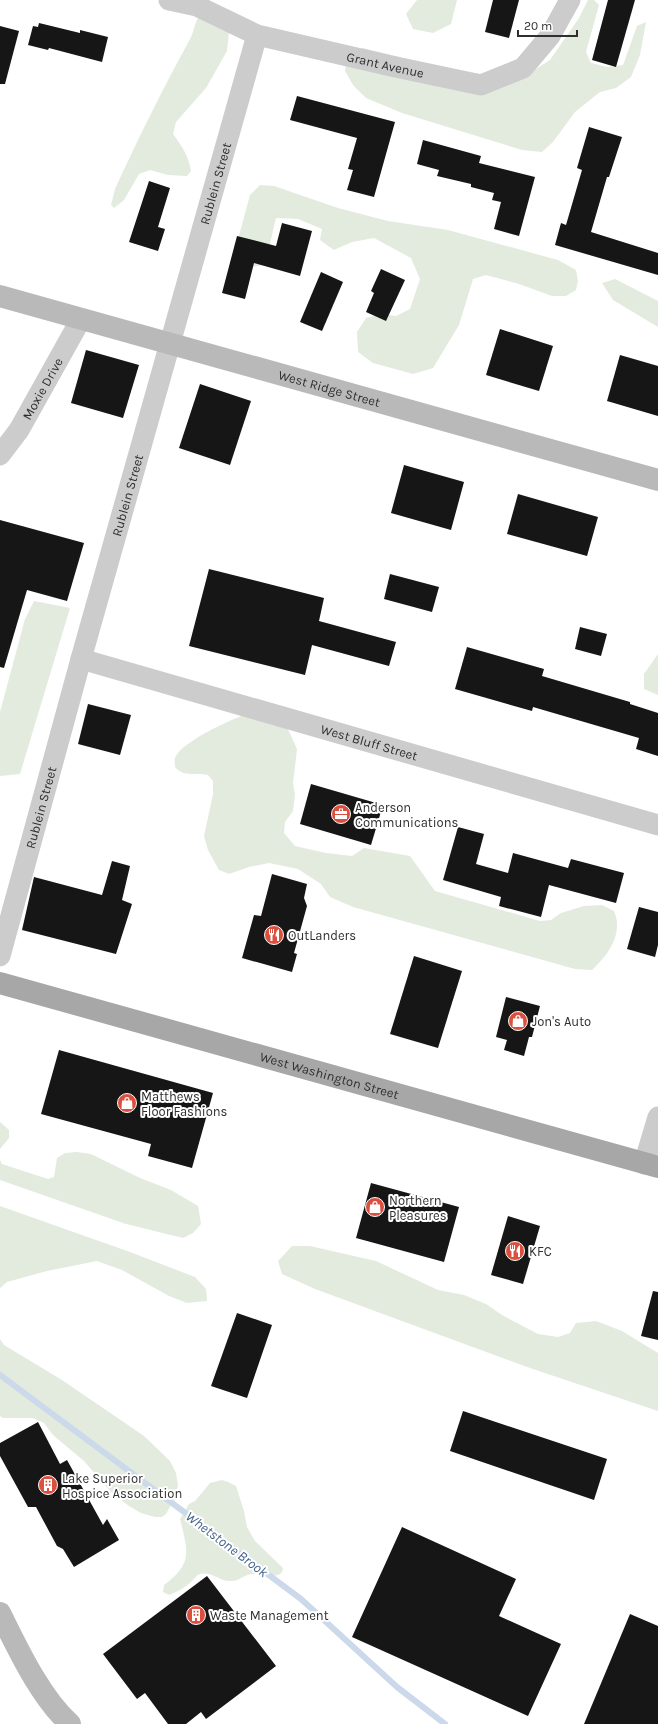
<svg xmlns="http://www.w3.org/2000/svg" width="658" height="1724" viewBox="0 0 658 1724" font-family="Karla,sans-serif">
  <rect width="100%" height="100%" fill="#fff"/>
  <g fill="#e3ebde">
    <path d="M417,0H457L451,24L433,33L413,29L406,14Z"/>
    <path d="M588,0H594L599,5L586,52L591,63L607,67L623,65L637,26L646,22L640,55L631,77L616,88L600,92L575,112L553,142L542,152L522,150L402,113L366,98L353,85L345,71L347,56L363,48L452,70L520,79L550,60L579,18Z"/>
    <path d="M199,16L229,32L227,51L206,88L176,122L173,134C182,146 189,157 191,171L187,176L168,175L150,170L139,174L124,200L114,208L111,205L115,189C138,139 162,90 189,41C194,33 194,24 199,16Z"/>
    <path d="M260,185L274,186L338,208L388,221L448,230L558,260L576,270L578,281L576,290L566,296H552L519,284L486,275L473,279L459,325L433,368L413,374L373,363L358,352L357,332L366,318L382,314L396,316L410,309L420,279L411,258L374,238L352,242L334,250L320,240L322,229L298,219L276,218L265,265L251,267L237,243L250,195Z"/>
    <path d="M615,279L658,301V327L613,300L602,283Z"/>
    <path d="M34,601L70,608L20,774L0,776V712L25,619Z"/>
    <path d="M658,654V695L644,689V674Z"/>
    <path d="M244,715L287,727L297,749L293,783L295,794L293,811L285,822L284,833L295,846L326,853L352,856L364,848L410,856L435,891L540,921L551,920L561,913L584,906L602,905L614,911C615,914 617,919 617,923C618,942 605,958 592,970L575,969L353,907L330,897L321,884L298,869L269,863L249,867L229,874L219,870L208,850L204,836L213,794V781L208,775C196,772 184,778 175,767C175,765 174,760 175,758C181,742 228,721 244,715Z"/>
    <path d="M0,1122L9,1130V1138L0,1149Z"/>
    <path d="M77,1152L91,1154L140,1178L171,1190L198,1206L201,1224L193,1233L183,1238L126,1224L0,1180V1160L2,1164L48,1179L54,1177L57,1158L65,1153Z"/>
    <path d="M0,1206L130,1252L195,1277L206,1289L207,1301L187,1303L169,1296L122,1270L97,1261L47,1271L7,1282L0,1288Z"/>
    <path d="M292,1246H310L376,1261L438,1290L464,1295L486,1304L502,1315L538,1334L558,1337L570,1333L576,1323L596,1321L622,1331L658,1353V1411L530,1368L315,1289L282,1274L278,1261Z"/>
    <path d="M0,1339L4,1345L62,1380L144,1436L170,1461L176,1473L178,1485L175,1498L166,1514L162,1517H155L141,1513L129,1506L111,1492L84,1461L53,1435L44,1423L33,1418H3L0,1416Z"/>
    <path d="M222,1480L228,1482L236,1486L244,1511L247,1527L255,1541L283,1568C282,1582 260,1573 253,1574C244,1574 239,1582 230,1581C219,1581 212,1571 200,1574C196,1575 194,1580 191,1582C184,1588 177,1592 169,1595L163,1592L164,1585C193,1564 188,1551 180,1519L189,1504L195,1501L210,1483Z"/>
  </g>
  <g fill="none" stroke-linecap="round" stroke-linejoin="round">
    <path stroke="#ccd9ea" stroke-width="6" d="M0,1375L301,1599L397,1687L445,1724"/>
  </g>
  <g fill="#161616">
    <path d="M493,0H519L509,38L485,32Z"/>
    <path d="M608,0H635L616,67L592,60Z"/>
    <path d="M39,23L80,33V30L108,37L102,62L49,48L48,50L28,45L33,26L38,27Z"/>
    <path d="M0,26L19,31L5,84H0Z"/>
    <path d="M297,96L395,122L374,197L347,190L353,170L348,169L357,138L290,120Z"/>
    <path d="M589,127L622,137L609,177H607L591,232L658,253V275L555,245L561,223L566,225L582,170L577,168Z"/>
    <path d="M423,140L481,156L479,163L535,177L519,236L494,229L501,202L492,200L494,193L471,187V184L437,176L439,170L417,164Z"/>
    <path d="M149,181L170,188L158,227L165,229L158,251L129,242Z"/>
    <path d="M282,223L312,231L300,276L254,263L245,299L222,293L237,236L276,246Z"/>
    <path d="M381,269L405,280L386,321L366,312L374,293L371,291Z"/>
    <path d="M321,272L343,282L322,331L300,322Z"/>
    <path d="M500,329L553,346L539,391L486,375Z"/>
    <path d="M86,350L139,365L123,418L71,403Z"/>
    <path d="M620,355L658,366V416L607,401Z"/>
    <path d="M200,384L251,401L230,465L179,448Z"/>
    <path d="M404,465L464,482L451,530L391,513Z"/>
    <path d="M518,494L598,517L587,556L507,534Z"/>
    <path d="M0,520L84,543L67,601L27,590L4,668L0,667Z"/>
    <path d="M209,569L324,598L319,621L396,642L389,666L312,645L305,675L189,646Z"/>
    <path d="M390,574L439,587L432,612L384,599Z"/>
    <path d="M580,627L607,634L601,656L575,649Z"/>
    <path d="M467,647L544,669L542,676L630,702V704L658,713V756L636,749L639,738L533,707L532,711L455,689Z"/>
    <path d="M88,704L131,715L120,755L78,744Z"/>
    <path d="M311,784L383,805L371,845L300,824Z"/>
    <path d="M458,827L484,834L476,864L508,873L513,853L568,868L571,859L624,873L616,903L549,885L541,917L499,906L501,897L443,880Z"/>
    <path d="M112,861L130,866L122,900L132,904L116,954L22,930L34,877L102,895Z"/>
    <path d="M272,874L307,884L304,898L307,906L294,953L297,954L292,972L242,958L254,915L261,916Z"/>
    <path d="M639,907L658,912V945L655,957L627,949Z"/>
    <path d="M414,956L462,971L438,1048L390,1034Z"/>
    <path d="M506,997L540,1006L532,1037H529L524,1056L504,1050L507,1040L496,1037Z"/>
    <path d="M59,1050L213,1093L192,1168L148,1156L151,1144L41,1114Z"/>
    <path d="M371,1183L459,1207L444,1262L356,1238Z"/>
    <path d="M508,1216L540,1226L523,1284L491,1275Z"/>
    <path d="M653,1291L658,1292V1340L641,1336Z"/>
    <path d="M237,1313L272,1325L247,1398L211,1386Z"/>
    <path d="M463,1411L607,1459L594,1500L450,1451Z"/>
    <path d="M38,1422L60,1464L67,1460L103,1525L107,1519L119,1540L74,1567L63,1549L57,1546L36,1507H28L0,1456V1443Z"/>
    <path d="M402,1527L516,1579L499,1616L561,1644L528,1716L352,1637Z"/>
    <path d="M207,1576L276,1666L206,1719L201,1712L186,1724H168L145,1693L137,1699L103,1654Z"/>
    <path d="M630,1614L658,1626V1724H584Z"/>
  </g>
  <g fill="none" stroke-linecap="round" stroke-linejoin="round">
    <g stroke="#ccc" stroke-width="21">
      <path id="s1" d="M169,0L197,6L257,35L391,66L481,85L523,68L550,36L570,0"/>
      <path id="s2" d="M0,455L19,430L81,319"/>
      <path id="s3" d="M81,659L658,825"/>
      <path id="s4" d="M0,956L81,659L257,35"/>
      <path d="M644,1164L658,1117"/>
    </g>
    <g stroke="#b9b9b9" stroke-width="22">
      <path id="s5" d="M0,296L658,480"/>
      <path d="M0,1613C18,1649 40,1697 70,1724"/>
    </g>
    <path stroke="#a7a7a7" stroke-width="22" id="s6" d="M0,983L658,1167"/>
  </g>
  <defs>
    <g id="office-disc" transform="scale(1)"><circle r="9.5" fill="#da4f3e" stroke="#fff"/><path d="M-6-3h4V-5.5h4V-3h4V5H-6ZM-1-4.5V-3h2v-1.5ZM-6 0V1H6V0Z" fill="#fff"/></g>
    <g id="restaurant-disc" transform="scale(1)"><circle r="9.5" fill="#da4f3e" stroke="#fff"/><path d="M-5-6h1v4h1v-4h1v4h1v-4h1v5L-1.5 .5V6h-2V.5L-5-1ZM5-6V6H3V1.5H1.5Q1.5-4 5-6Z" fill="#fff"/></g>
    <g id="shop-disc" transform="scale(1)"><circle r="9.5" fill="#da4f3e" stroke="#fff"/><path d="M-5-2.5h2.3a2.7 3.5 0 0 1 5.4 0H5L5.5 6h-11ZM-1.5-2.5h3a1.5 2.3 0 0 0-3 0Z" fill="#fff"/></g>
    <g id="building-disc" transform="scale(1)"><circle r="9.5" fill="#da4f3e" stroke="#fff"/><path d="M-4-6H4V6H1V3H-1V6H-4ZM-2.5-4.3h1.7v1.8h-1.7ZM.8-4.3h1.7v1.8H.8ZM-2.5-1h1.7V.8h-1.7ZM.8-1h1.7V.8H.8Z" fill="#fff"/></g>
  </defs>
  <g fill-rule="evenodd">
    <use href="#office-disc" x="341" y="814"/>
    <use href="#restaurant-disc" x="274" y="935"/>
    <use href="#shop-disc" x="518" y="1021"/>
    <use href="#shop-disc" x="127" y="1103"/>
    <use href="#shop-disc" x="375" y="1207"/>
    <use href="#restaurant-disc" x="515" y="1251"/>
    <use href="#building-disc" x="48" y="1485"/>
    <use href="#building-disc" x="196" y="1615"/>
  </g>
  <g text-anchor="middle" stroke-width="4" stroke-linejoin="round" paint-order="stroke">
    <g font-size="13" fill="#2f2f2f" stroke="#fff">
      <text dy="5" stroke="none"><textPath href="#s1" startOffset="227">Grant Avenue</textPath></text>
      <text dy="5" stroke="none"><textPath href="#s4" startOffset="802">Rublein Street</textPath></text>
      <text dy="5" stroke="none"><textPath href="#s2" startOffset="79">Moxie Drive</textPath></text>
      <text dy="5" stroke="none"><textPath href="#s5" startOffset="342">West Ridge Street</textPath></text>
      <text dy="5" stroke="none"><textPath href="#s4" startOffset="478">Rublein Street</textPath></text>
      <text dy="5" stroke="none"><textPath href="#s3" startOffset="300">West Bluff Street</textPath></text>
      <text dy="5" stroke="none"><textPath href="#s4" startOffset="154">Rublein Street</textPath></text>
      <text dy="5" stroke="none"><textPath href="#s6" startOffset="342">West Washington Street</textPath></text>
    </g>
    <g font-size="13" fill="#2f2f2f" stroke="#fff" text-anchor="start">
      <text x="355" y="812">Anderson<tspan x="355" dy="15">Communications</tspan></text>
      <text x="288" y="940">OutLanders</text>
      <text x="532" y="1026">Jon's Auto</text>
      <text x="141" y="1101">Matthews<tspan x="141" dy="15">Floor Fashions</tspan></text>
      <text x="389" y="1205">Northern<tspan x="389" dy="15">Pleasures</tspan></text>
      <text x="529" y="1256">KFC</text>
      <text x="62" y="1483">Lake Superior<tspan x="62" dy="15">Hospice Association</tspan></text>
      <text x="210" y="1620">Waste Management</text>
    </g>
    <g font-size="14" font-style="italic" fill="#42628c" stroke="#fff">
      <text transform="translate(227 1544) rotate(37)" y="5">Whetstone Brook</text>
    </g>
  </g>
  <path d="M518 30v6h59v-6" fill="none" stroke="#2f2f2f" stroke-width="2"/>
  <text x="524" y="30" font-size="12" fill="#2f2f2f" stroke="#ffffff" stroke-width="3" paint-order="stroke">20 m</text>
</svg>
